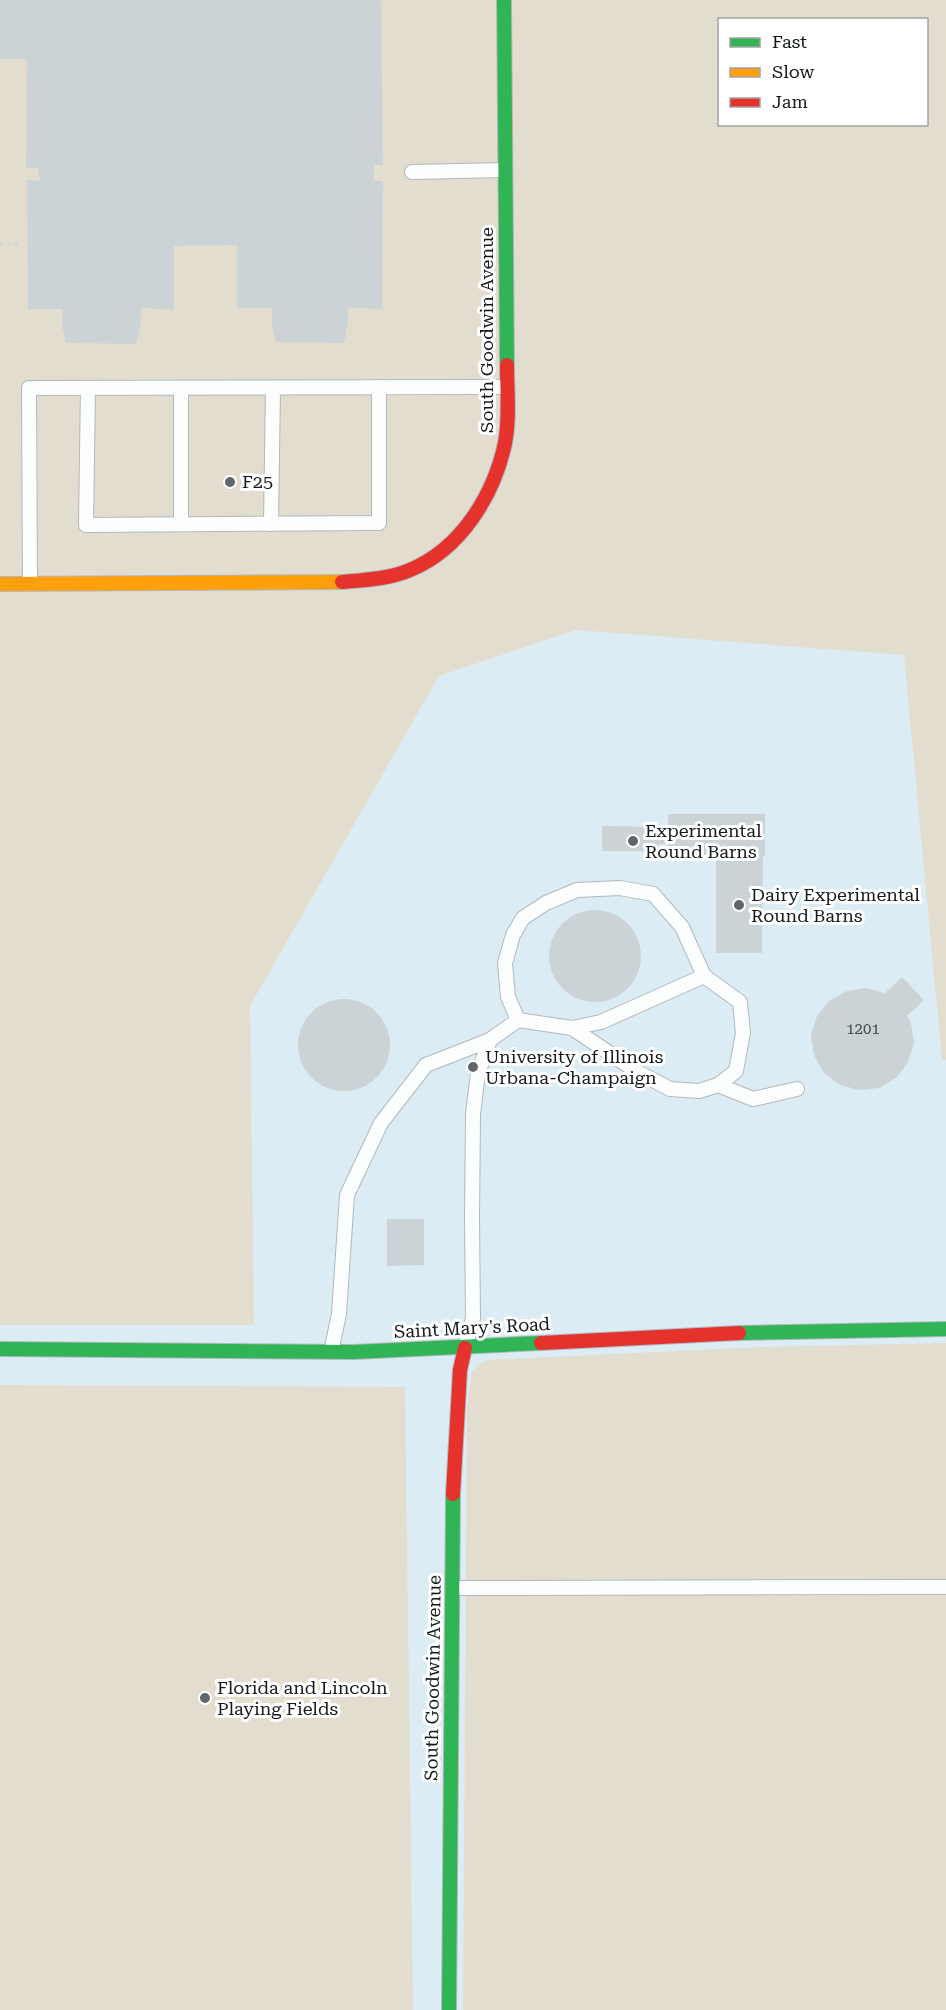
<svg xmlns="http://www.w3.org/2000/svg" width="946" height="2010" viewBox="0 0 946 2010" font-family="'Roboto Serif',serif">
  <rect width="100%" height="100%" fill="#edf5f9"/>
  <path fill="#dbecf4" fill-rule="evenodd" d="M0,0H946V2010H0ZM720,20H926V124H720Z"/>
  <g fill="#e3ddcf" fill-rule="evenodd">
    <path d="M0,0H946V1060H942L904,655L576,630L439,676L250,1006L254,1325H0ZM720,20H926V124H720Z"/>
    <path d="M946,1343V2010H463L467,1407L472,1371L485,1360L760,1347Z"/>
    <path d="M0,1385L405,1387L413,2010H0Z"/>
  </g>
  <g fill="#ccd3d6">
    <path d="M0,0H381L383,165H374V181H383L382,309L348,308V321L344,343L276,342L272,325V308H237V245L174,246V310L141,308V323L136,344L66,343L62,325L63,309H28L27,180L40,181L38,168H26L27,59H0Z"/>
    <path d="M668,814H765V856H763L762,953H716V855H667L668,844H659V851H602V826L668,827Z"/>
    <circle cx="595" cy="956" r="46"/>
    <path d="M902,977L924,1000L907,1016L911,1023L914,1043L908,1062L896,1078L879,1088L859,1090L840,1085L824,1073L814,1055L811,1035L817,1016L829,1001L847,991L866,988L885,993Z"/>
    <circle cx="344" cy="1045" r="46"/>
    <path d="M387,1219H424V1265L387,1266Z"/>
  </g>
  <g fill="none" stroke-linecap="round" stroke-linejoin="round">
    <g stroke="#b2b8bb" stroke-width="16">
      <g id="lane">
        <path d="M412,172L505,170"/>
        <path d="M88,388L86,525L379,523V387"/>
        <path d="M181,388V524"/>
        <path d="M271,524L273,388"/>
        <path d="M30,584L29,388L507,387"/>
        <path d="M518,1020L508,997L505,963L513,935L523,918L546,903L577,890L620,888L653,894L682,927L704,976"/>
        <path d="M572,1028L636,1071L670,1089L699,1091L718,1085"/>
        <path d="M465,1348L473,1318L472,1218L473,1114L478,1073L490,1040L518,1020L572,1028L601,1022L704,976L740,1002L743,1033L736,1071L718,1085L753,1099L797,1089"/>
        <path d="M331,1352L339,1314L347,1195L381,1123L426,1065L490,1040"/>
        <path d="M452,1588L946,1587"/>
      </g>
    </g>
    <g stroke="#b2b8bb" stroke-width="16">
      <g id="fast">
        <path d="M504,0L507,365"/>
        <path d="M739,1333L946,1329"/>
        <path d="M0,1349L354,1352L541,1343"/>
        <path d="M449,2010L453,1494"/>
      </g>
    </g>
    <g stroke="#b2b8bb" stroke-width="16">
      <path id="slow" d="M0,584L342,582"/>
    </g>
    <g stroke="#b2b8bb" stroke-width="16">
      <g id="jam">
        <path d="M342,582C365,580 389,579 410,570C461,549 494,495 505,443C510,417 507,390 507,365"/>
        <path d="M541,1343L739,1333"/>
        <path d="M453,1494L460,1370L465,1348"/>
      </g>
    </g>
    <path stroke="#d5d8da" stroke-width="4" stroke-dasharray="3 4.5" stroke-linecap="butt" d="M0,244H18"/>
    <use href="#lane" stroke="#fcfefe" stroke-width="14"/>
    <use href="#fast" stroke="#30b455" stroke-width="14"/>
    <use href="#slow" stroke="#ff9f0a" stroke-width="14"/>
    <use href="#jam" stroke="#e5322d" stroke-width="14"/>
  </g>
  <g fill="#606669" stroke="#fff" stroke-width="2">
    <circle cx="230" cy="482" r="6"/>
    <circle cx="633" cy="841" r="6"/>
    <circle cx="739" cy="905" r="6"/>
    <circle cx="473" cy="1067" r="6"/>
    <circle cx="205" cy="1698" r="6"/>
  </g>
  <g text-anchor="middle" stroke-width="6" stroke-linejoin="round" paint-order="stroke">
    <g font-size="15" fill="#42484a">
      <text x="863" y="1034">1201</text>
    </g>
    <g font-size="18" fill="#14191c" stroke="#fff">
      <text transform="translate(487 330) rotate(-90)" y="6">South Goodwin Avenue</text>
      <text transform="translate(472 1328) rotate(-3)" y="6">Saint Mary's Road</text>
      <text transform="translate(433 1678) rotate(-89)" y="6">South Goodwin Avenue</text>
    </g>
    <g font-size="18" fill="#14191c" stroke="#fff" text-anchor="start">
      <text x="242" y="488">F25</text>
      <text x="645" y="837">Experimental<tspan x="645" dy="21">Round Barns</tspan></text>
      <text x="751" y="901">Dairy Experimental<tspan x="751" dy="21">Round Barns</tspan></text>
      <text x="485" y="1063">University of Illinois<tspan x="485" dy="21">Urbana-Champaign</tspan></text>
      <text x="217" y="1694">Florida and Lincoln<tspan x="217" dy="21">Playing Fields</tspan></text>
    </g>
  </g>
  <rect x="718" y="18" width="210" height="108" fill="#ffffff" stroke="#a1a3a4" stroke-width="1.5"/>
  <rect x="730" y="38" width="30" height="9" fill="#30b455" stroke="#a1a3a4" stroke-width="1.5"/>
  <text x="772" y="48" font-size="18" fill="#14191c">Fast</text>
  <rect x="730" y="68" width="30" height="9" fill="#ff9f0a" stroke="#a1a3a4" stroke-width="1.5"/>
  <text x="772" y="78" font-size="18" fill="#14191c">Slow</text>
  <rect x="730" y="98" width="30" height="9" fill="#e5322d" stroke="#a1a3a4" stroke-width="1.5"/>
  <text x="772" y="108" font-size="18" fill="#14191c">Jam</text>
</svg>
